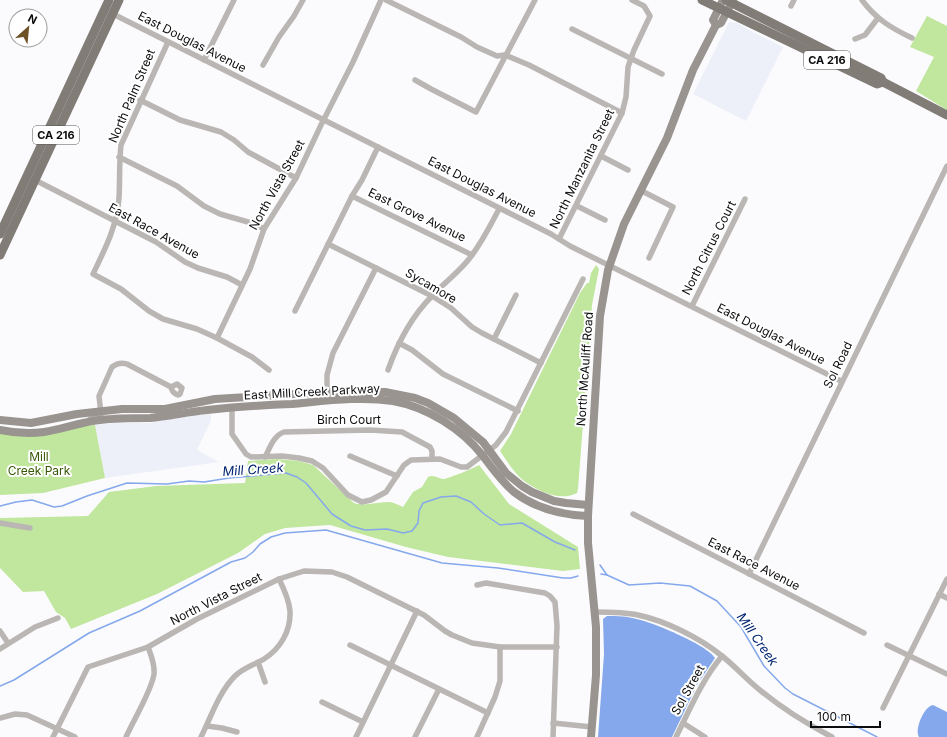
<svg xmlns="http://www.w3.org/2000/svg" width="947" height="737" viewBox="0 0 947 737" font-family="Inter,sans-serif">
  <rect width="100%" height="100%" fill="#fbfbfd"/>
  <g fill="#edeff9">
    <path d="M729,22L738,23L753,32L783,47L746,121L693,94Z"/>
    <path d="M211,412V420L197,450L219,462L105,478L95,425L115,423H149Z"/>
  </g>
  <g fill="#c1e69d">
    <path d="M927,16L947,26V110L916,91L934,57L910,47Z"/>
    <path d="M596,265L599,269L592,305L578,489L577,493C560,502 538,491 524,481C514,473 507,461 500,451L511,434L580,293L587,283H589L591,273Z"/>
    <path d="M95,425L105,478L43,493L0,495V434Z"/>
    <path d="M277,459L299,461L313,465L354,503C366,507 378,501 390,502C395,503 399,505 403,507L413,492L422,487L428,477C434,474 437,478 443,479C448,479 474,468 479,465L509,504L578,547L580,569L563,571L448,557L406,547L330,525L285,528L265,534L238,553L157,594L71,629L65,618L56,612L44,591L23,592L0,568V518L88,516L109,492L156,486L245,483L248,461Z"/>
  </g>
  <g fill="#84a8eb">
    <path d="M607,616C615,616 624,616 632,618C648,620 708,645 715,658L697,685L672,737H598L604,654L603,619Z"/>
    <path d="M933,705L947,712V737H919C914,730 924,706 933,705Z"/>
  </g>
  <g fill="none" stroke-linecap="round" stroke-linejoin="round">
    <g stroke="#84a8eb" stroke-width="1.5">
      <path d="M0,506L16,502L32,500L54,507L62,506L87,496L127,483L167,484L189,481L204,482L229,478L286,473L297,477L306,483L332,514L351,526L365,530L387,529L403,533L412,531L418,523L419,511L423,503L441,497L456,496L471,502L484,514L500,525L522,523L555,542L575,550"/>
      <path d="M600,565L607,575L629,585L660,583L690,586L717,601L741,627L764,666L785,688L793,694L877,737"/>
      <path d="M601,574L607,575"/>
      <path d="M0,686L14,680L89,633L140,611L231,562L245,558L253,552L260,544L271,537L285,533L326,530L442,563L498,568L563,578H571L578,576"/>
    </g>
    <g stroke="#bab6b3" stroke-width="5.5">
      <path d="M386,0L461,37L477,47L497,56L505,55L529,65L622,113"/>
      <path d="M862,0C876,19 891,28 912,38"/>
      <path d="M791,6L794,0"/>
      <path d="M111,13L551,234L570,246L841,381"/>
      <path d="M572,29L662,74"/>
      <path d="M855,39L865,35L878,18"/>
      <path d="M168,42L121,145C119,163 120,181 119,198C117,226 105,249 93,274L121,289L149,311L163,319L197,329L217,338L252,357L269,370"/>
      <path d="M204,60L234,0"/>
      <path d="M263,65L279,37L294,16L303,0"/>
      <path d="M415,80L431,89L476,112L535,0"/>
      <path d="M140,100L180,120L221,132L234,140L248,152L296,178"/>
      <path d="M601,156L628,170"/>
      <path d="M119,157L177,186L204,206L220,214L255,224L264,229"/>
      <path d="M35,180L156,242L185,262L198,268L227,277L242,285"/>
      <path d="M640,190L673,207L649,258"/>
      <path d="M352,196L472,255"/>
      <path d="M577,206L605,220"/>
      <path d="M559,239L622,113L626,97L628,67L634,50L650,16L644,6L632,0"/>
      <path d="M328,244L432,296L451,308L472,327L482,333L541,363"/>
      <path d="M692,306L745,199"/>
      <path d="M295,311L352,196L362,180L378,147"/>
      <path d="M217,338L250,269L264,229L296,178L321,125L353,62L381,0"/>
      <path d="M494,339L516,295"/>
      <path d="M399,343L412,350L443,374L518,411"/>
      <path d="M388,370C398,342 411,317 432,296C444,283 458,273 469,259C482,243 490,226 499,209"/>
      <path d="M327,395V375L333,353L376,268"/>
      <path d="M232,408V434L246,454L251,457L282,456L299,458L312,461L323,468L348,495L362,502L371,500L386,492L404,465L411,460L440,459L461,467H467L496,445L506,432L583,279"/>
      <path d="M90,419L101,414L99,396L112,367C117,363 121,362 127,364L171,387C172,391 173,393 178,395L180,394L182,388L177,384L171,387"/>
      <path d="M350,456L397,476"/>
      <path d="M265,457C270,448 273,436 284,432L370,430L402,432L430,447L432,451V458"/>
      <path d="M633,514L864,633"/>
      <path d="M0,523L30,528"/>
      <path d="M749,574L947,166"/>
      <path d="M477,585L486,583L545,593L550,596L555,602L557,626L553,737"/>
      <path d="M939,594L947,598"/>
      <path d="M595,612C609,612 624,612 638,615C666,621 700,638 722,656C736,667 747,680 761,691C783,709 807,724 832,737"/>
      <path d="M0,631L8,643"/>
      <path d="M350,645L488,713"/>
      <path d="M887,645L947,674"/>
      <path d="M0,649L35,627L58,618"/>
      <path d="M258,662L265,682"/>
      <path d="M322,702L363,722"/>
      <path d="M883,708L947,579"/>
      <path d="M0,718L15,714L27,715L75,737"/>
      <path d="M553,723L592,727"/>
      <path d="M683,723L705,737"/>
      <path d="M207,726L222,728L237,732"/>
      <path d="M53,737L88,667L148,647L197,619L279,579L304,571L332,572L347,577L424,615L445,631L452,635L472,643L500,647H557"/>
      <path d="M126,737C133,721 152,690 154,674C155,664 151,655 148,647"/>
      <path d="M201,737C211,717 219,692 235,676C243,668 254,665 264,659C280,649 291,631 290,611C289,600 284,589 279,579"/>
      <path d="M356,737L417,611"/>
      <path d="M415,737L439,689"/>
      <path d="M477,737L495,697L500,681V647"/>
      <path d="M676,737C690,709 702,680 722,656"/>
    </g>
    <g stroke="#999490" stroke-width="8">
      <path d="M716,25L713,20L723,0"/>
      <path d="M0,420L31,423L77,414L122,409H165L215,399L327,392H385L415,398L428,403L454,418L483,442L506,473L522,486L532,492L554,501L566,503L588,505"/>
      <path d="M0,430C14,433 30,434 44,432C63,429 81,422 100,420C117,418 133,418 150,418C169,416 188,412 207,410C235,407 263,405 292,404C325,401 360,396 393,401C427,407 462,429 483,456C493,469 501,481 514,492C535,508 561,515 588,516"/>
      <path d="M591,737L596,675V627L588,543V516L600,316L608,270L624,224L667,138L693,70L716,25L721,23L733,0"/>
    </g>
    <g stroke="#827c77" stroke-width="9">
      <path d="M702,0L877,84L883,82"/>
      <path d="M726,0L881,78L883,82L947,115"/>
      <path d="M0,234L109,0"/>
      <path d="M0,255L119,0"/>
    </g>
  </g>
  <g text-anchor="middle" stroke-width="4" stroke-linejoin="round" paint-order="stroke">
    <g fill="#fff" stroke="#545556" stroke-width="1">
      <rect x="804" y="51" width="46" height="18" rx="3"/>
      <rect x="33" y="126" width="46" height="18" rx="3"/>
    </g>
    <g font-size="11" font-weight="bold" fill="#0b0c0e">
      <text x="827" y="64">CA 216</text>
      <text x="56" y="139">CA 216</text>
    </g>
    <g font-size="12" fill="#0b0c0e" stroke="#fff">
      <text transform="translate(192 42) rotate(27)" y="4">East Douglas Avenue</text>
      <text transform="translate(132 96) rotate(-67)" y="4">North Palm Street</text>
      <text transform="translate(582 169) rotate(-64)" y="4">North Manzanita Street</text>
      <text transform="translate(277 185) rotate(-61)" y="4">North Vista Street</text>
      <text transform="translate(482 187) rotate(27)" y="4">East Douglas Avenue</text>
      <text transform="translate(417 215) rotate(26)" y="4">East Grove Avenue</text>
      <text transform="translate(154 231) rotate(29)" y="4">East Race Avenue</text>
      <text transform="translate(709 248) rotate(-63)" y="4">North Citrus Court</text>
      <text transform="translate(431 286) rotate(30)" y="4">Sycamore</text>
      <text transform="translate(771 334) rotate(27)" y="4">East Douglas Avenue</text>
      <text transform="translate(838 365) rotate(-64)" y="4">Sol Road</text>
      <text transform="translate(585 369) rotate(-86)" y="4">North McAuliff Road</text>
      <text transform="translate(312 392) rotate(-3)" y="4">East Mill Creek Parkway</text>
      <text x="349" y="424">Birch Court</text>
      <text transform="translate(754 564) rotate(27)" y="4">East Race Avenue</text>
      <text transform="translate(216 599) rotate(-27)" y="4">North Vista Street</text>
      <text transform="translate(688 690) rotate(-61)" y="4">Sol Street</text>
    </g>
    <g font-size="12" fill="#385705" stroke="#fff">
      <text x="39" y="461">Mill<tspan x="39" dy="14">Creek Park</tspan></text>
    </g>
    <g font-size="13" font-style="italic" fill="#032672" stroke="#fff">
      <text transform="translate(253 469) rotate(-4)" y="5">Mill Creek</text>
      <text transform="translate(758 639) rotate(55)" y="5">Mill Creek</text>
    </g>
  </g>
  <g transform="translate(28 28) rotate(27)"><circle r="19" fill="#ffffff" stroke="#9d9e9f"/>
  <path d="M0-3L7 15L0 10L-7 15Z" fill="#6e5225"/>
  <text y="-6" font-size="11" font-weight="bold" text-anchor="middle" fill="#0b0c0e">N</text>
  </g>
  <path d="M811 721v6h69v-6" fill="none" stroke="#0b0c0e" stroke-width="2"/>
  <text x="817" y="721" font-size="12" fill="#0b0c0e" stroke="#ffffff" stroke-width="3" paint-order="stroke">100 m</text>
</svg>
